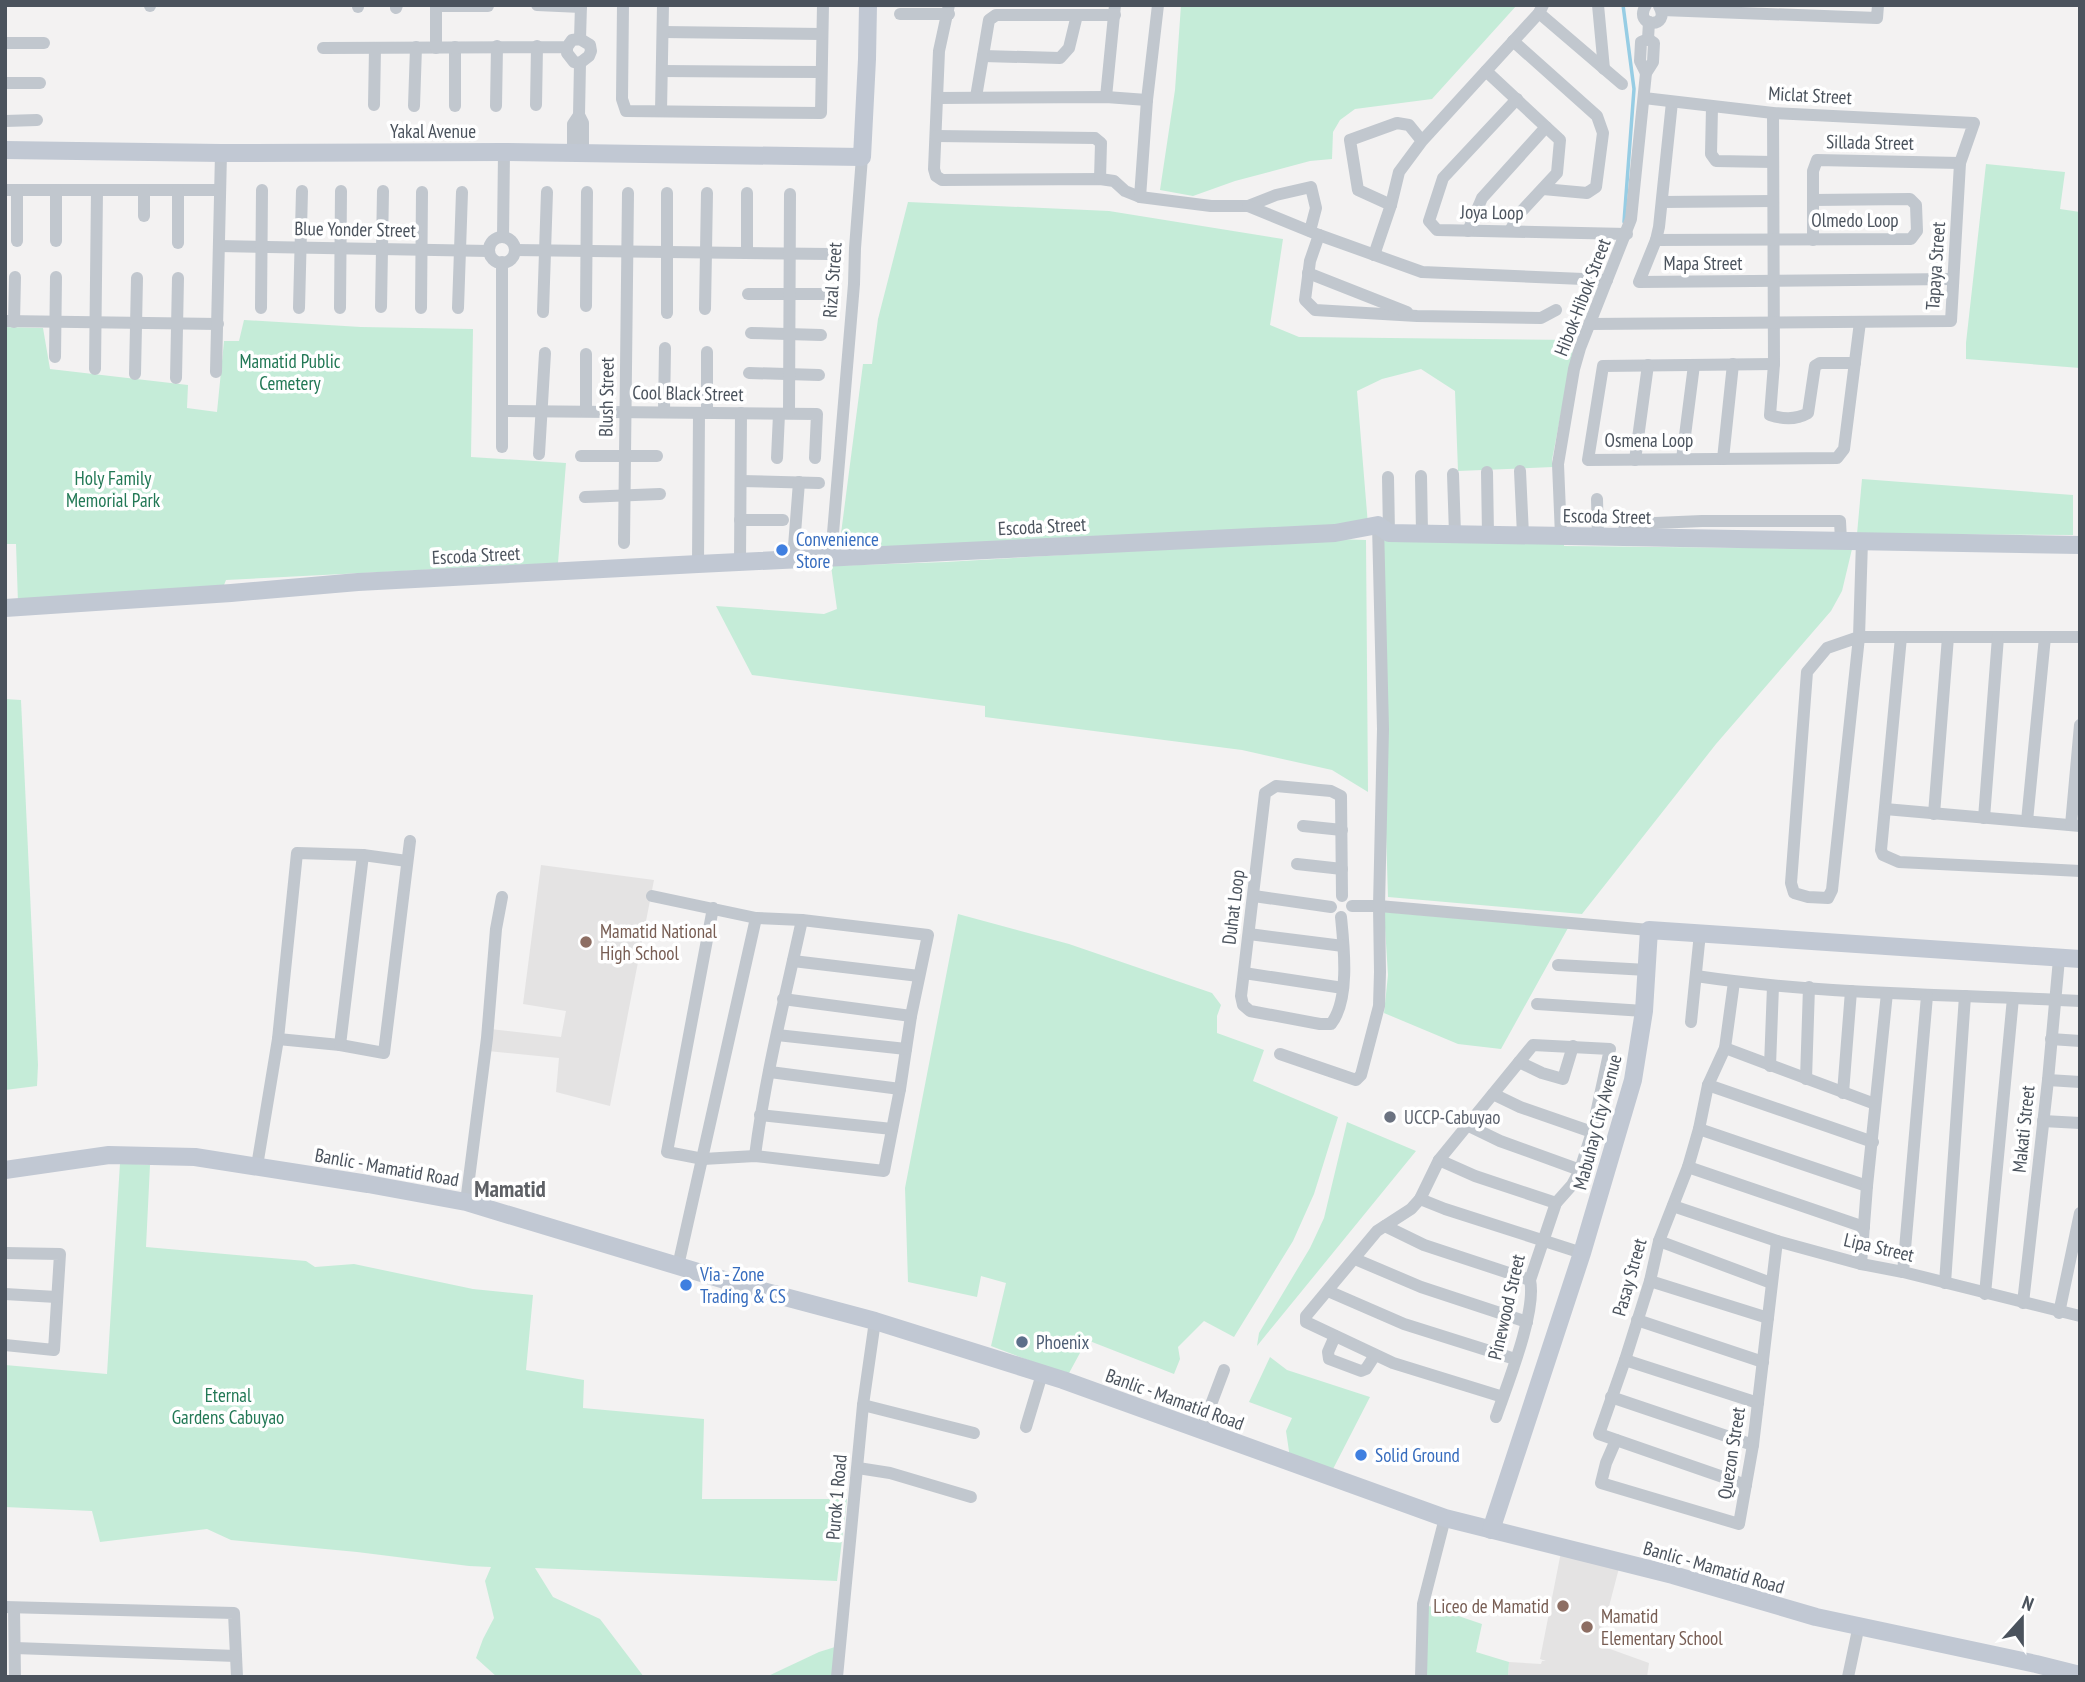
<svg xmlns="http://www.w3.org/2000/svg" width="2085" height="1682" viewBox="0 0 2085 1682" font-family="'PT Sans Narrow',sans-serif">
  <rect width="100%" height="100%" fill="#f3f2f2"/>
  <g fill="#e4e3e3">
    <path d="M541,865L654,880L610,1106L556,1092L559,1058L488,1051L490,1029L561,1037L566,1011L523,1004Z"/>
    <path d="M1561,1552L1619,1568L1599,1645L1649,1663L1647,1677H1508L1509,1662L1541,1664L1542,1661H1546L1540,1659Z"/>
  </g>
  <g fill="#c5ecd8">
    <path d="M1181,5H1517L1432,99L1355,109L1340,120L1333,132L1332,159L1310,161L1235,181L1193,196L1160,190L1175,90Z"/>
    <path d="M1986,164L2065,172L2060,209L2080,212V368L1966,359V343Z"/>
    <path d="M908,202L1109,211L1283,239L1270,325L1299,337L1575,340L1552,460L1553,467L1458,471L1455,391L1421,369L1382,379L1357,391L1368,525L839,549L863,364H872L878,319Z"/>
    <path d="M244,320L361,327L473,329L471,457L566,463L558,563L226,580L222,590L18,603L16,544H5V327L43,328L50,369L188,385L187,408L217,412L224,341H239Z"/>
    <path d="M1862,479L2073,495V535L1857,534Z"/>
    <path d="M1377,538L1564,543V546L1852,549L1842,591L1831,611L1716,744L1582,914L1388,897Z"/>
    <path d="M1332,539L1366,540L1368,792L1332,770L1242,750L985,717V706L752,675L716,606L824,614L837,609L831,566L946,562Z"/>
    <path d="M5,699L21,700L38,1065L37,1086L5,1090Z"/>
    <path d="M1384,912L1568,928L1501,1049L1458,1044L1384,1013L1388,975Z"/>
    <path d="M958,914L1069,944L1212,993L1221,1005L1217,1016V1033L1264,1050L1253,1081L1338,1117L1314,1194L1293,1241L1234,1337L1204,1321L1178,1347L1180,1359L1174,1374L1087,1340L1068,1375L991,1346L1006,1283L981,1276L977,1297L908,1282L905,1188Z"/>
    <path d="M1347,1122L1416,1151L1257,1346L1259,1333L1310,1248L1324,1218Z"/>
    <path d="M120,1163L150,1165L146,1247L306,1261L315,1267L354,1264L473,1289L533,1295L526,1370L584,1380L583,1408L704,1419L702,1499H847L837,1581L535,1568L553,1597L600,1619L644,1677H497L476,1658L483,1639L494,1618L485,1581L491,1567L469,1566L357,1552L231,1540L207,1529L100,1542L92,1511L5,1507V1365L107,1374Z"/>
    <path d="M1270,1357L1287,1370L1370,1397L1332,1471L1290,1458L1286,1431L1292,1418L1249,1402Z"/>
    <path d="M1423,1604L1482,1624L1476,1652L1509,1662L1508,1677H1421Z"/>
    <path d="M835,1647L832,1677H766L819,1652Z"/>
  </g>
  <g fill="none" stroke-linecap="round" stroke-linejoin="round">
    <path stroke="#97cde4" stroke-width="3.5" d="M1623,5L1634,89L1624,222"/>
    <g stroke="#c1c7ce" stroke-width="12">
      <path d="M358,5V7"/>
      <path d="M537,5L581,7"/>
      <path d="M623,5L622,99L626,111L821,113L823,5"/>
      <path d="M949,5L939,51L934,169L936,176L942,180L1100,179L1114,181L1125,191L1140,197L1211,206H1248L1276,195L1311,187L1316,208L1310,231"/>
      <path d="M1598,5L1604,69"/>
      <path d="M1646,5C1632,28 1672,29 1659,6"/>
      <path d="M150,6V5"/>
      <path d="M436,6H488"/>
      <path d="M396,8L397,5"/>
      <path d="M1662,10L1877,18L1878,5"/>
      <path d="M1539,13L1622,84"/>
      <path d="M900,14H949"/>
      <path d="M663,32L822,34"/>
      <path d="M580,39L581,5"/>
      <path d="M1513,41L1597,116L1603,133L1596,187L1587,193L1543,189"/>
      <path d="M5,43H44"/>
      <path d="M455,47V106"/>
      <path d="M323,48L567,47L572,40L580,39L590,45L591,51L589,56L580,63L574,62L567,53V47"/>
      <path d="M436,48V5"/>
      <path d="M983,56L1060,58L1069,48L1077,15"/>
      <path d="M580,63L579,115L583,123V153"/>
      <path d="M662,71L821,72"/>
      <path d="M1486,71L1560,140L1557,173L1519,214L1510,231"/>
      <path d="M1646,73L1640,61L1641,42L1648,39L1649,22"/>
      <path d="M5,83H40"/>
      <path d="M976,97L989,20L996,15H1115"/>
      <path d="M1106,97L1115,5"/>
      <path d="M938,98L1106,97L1147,100"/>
      <path d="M1517,99L1443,178L1429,221L1437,230L1627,234"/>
      <path d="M1672,102L1659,227L1656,240L1639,282L1953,279"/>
      <path d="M374,105L375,48"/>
      <path d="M536,105L537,46"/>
      <path d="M414,106L416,47"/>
      <path d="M496,106L497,46"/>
      <path d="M1712,107L1711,154L1716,161L1773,162"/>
      <path d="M661,111L663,5"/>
      <path d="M1773,113L1774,364L1770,415C1782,419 1796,420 1808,413L1815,366L1820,363H1855"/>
      <path d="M5,121L37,120"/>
      <path d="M936,136L1095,138L1101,143L1100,179"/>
      <path d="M1422,141L1409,125L1397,123L1350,140L1358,190L1391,205L1399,172L1422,141L1539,13L1543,5"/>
      <path d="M573,153V124L579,115"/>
      <path d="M5,190H220"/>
      <path d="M17,190V241"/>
      <path d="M747,193V253"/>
      <path d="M1140,197L1147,100L1158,5"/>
      <path d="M1662,202L1773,201"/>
      <path d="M1248,206L1319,235L1422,272L1607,280"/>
      <path d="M144,216V190"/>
      <path d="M1468,231L1482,198L1546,127"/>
      <path d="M1319,235L1310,261L1305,300L1315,310L1417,316L1541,318L1556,310"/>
      <path d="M503,237L504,152"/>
      <circle cx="502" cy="250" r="13"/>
      <path d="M1656,240L1911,239L1917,231L1916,205L1910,199L1813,200"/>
      <path d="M1813,240V171L1817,160L1960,163"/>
      <path d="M56,241V190"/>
      <path d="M178,243V190"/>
      <path d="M219,246L489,251"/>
      <path d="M515,250L829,254"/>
      <path d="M1374,255L1391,205"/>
      <path d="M1308,273L1407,312"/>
      <path d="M748,294H826"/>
      <path d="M586,306L587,192"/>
      <path d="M381,307L383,191"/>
      <path d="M261,308L262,190"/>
      <path d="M299,308L302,191"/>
      <path d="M340,308L341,191"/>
      <path d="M421,308L422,192"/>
      <path d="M458,308L462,192"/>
      <path d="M705,309L707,193"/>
      <path d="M543,312L547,192"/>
      <path d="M667,313V193"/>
      <path d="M5,321L218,324"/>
      <path d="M14,322L15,277"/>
      <path d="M1589,324L1951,321L1960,163L1974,123L1773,113L1644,98"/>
      <path d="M751,333L821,335"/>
      <path d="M55,357L56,277"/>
      <path d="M1774,364L1603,366L1588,460L1837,458L1844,449L1860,322"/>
      <path d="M95,369L97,190"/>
      <path d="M216,372L221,153"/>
      <path d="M749,373L819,375"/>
      <path d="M135,374L137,278"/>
      <path d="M176,378L178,278"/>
      <path d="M502,411L817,414L815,458"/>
      <path d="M586,411V354"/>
      <path d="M664,412L665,348"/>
      <path d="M707,413V352"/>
      <path d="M789,413L790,194"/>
      <path d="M502,447V262"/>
      <path d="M539,454L545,353"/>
      <path d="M581,456H657"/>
      <path d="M777,458L779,414"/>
      <path d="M1682,459L1694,365"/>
      <path d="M1723,459L1733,364"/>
      <path d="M1635,460L1648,365"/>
      <path d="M1520,471L1523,535"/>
      <path d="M1487,472L1488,535"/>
      <path d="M1453,474L1455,534"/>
      <path d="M1421,476L1422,533"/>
      <path d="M1388,477L1389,533"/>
      <path d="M741,481L819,483"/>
      <path d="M585,497L660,494"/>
      <path d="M1597,499L1598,537"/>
      <path d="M740,520H783"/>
      <path d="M1561,536L1558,464L1574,369L1580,348L1631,219L1646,73L1653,62L1654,43L1648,39"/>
      <path d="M1620,537L1627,524H1632L1702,521H1840L1841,541"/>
      <path d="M1862,541L1859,637L1832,890L1828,898L1808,897L1794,893L1791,883L1807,672L1827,648L1859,637H2080"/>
      <path d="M624,543L628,193"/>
      <path d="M831,557L854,284L855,248L862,157"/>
      <path d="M793,559L799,482"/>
      <path d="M740,562L741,413"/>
      <path d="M698,564L699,413"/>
      <path d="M1901,637L1881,850L1883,855L1899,862L2080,871"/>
      <path d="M1885,809L2080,826"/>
      <path d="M1934,814L1948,637"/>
      <path d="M1984,818L1998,637"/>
      <path d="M2027,821L2045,637"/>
      <path d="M2071,825L2080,725"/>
      <path d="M1303,826L1342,830"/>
      <path d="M1297,864L1342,869"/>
      <path d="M652,896L756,918L802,920L928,935L911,1016L900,1089L884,1171L755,1156L703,1159L667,1152L713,908"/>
      <path d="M1254,896L1331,907"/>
      <path d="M1352,906H1379L1649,930"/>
      <path d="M1341,917C1344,947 1350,1000 1331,1024H1320L1250,1011L1243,1005L1241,996L1265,793L1276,786L1331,791L1341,796L1342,896"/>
      <path d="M1249,934L1343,946"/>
      <path d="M793,961L919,976"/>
      <path d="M1558,965L1647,970"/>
      <path d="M1244,973L1343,988"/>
      <path d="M1696,976C1823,995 1952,994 2080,1001"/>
      <path d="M1734,982L1725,1048L1708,1085L1699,1129L1688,1167L1659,1241L1650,1281L1625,1360L1599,1434L1746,1485"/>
      <path d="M783,999L911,1016"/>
      <path d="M1537,1004L1644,1011"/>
      <path d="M1691,1022L1700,933"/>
      <path d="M777,1035L906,1049"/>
      <path d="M278,1039L340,1045L384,1053L410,841"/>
      <path d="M2051,1039L2080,1041"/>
      <path d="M340,1045L363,855"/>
      <path d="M1725,1048L1875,1104"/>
      <path d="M1280,1054L1356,1080L1361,1075L1379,1006L1380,972L1379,906L1383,729L1378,525"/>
      <path d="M1519,1062L1542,1073L1563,1079L1573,1046"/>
      <path d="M1770,1066L1773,986"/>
      <path d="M770,1072L900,1089"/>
      <path d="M1806,1079L1809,987"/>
      <path d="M2048,1080L2080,1082"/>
      <path d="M1708,1085L1873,1142"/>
      <path d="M1843,1093L1851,991"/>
      <path d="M1493,1094L1520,1107L1592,1132"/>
      <path d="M760,1115L892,1129"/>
      <path d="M2043,1121L2080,1123"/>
      <path d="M1467,1125L1500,1141L1580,1170"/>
      <path d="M1699,1129L1867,1186"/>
      <path d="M755,1156C765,1076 785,998 802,920"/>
      <path d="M1439,1160L1475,1176L1556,1203"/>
      <path d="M257,1166L278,1039L297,853L363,855L407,861"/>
      <path d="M1688,1167L1864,1227"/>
      <path d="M1420,1199L1445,1209L1582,1253"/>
      <path d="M466,1202L487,1038L496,929L502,897"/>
      <path d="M1673,1206L1777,1241L1861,1264L1903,1272L2080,1316"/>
      <path d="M1385,1226L1424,1245L1530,1280"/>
      <path d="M1659,1241L1771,1283"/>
      <path d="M5,1253L60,1254L54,1350L5,1345"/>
      <path d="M1355,1259L1421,1287L1527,1322"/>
      <path d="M1861,1264L1867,1186L1887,993"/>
      <path d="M678,1266L756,918"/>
      <path d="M1903,1272L1927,996"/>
      <path d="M1650,1281L1768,1318"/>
      <path d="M1945,1283L1965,996"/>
      <path d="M1328,1291L1404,1324L1515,1359"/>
      <path d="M5,1294L56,1297"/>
      <path d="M1985,1294L2013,998"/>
      <path d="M2023,1303L2048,1080L2059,959"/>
      <path d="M2059,1313L2080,1213"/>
      <path d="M1637,1320L1763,1362"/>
      <path d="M1335,1336L1328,1352L1329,1359L1361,1371L1366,1369L1375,1355"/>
      <path d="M1625,1360L1758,1403"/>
      <path d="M1611,1397L1753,1445"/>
      <path d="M863,1405L974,1433"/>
      <path d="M1496,1417C1507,1385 1537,1311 1530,1280L1556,1203L1572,1185L1580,1170L1592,1132L1610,1049L1533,1045L1439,1160L1420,1199L1411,1209L1377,1231L1306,1316V1322L1393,1363L1503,1397"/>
      <path d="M1026,1427L1042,1374"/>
      <path d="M1201,1431L1224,1370"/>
      <path d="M1616,1440L1606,1463L1601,1483L1739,1524L1753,1445L1777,1241"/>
      <path d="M858,1468L890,1473L971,1497"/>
      <path d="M5,1607L234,1613L237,1677"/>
      <path d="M14,1608L15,1677"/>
      <path d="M15,1648L236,1656"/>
      <path d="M837,1677L863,1405L875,1321"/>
      <path d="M1421,1677L1423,1604L1445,1518"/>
      <path d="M1848,1677L1859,1625"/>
    </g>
    <g stroke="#c1c8d3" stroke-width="18">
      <path d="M5,150L221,153L504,152L862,157L867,59L868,5"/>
      <path d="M5,608L231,593L358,582L698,564L1335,533L1378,525L1389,533L2080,545"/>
      <path d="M5,1170L109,1155L195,1157L368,1184L466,1202L751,1288L875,1321L1063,1380L1445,1518L1673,1575L1816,1617L2036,1664L2080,1675"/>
      <path d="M1491,1530L1582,1253L1633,1080L1644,1011L1649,930L2080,959"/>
    </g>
  </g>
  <g fill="#3f7fe0" stroke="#fff" stroke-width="2.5">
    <circle cx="782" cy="550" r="7"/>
    <circle cx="686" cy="1285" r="7"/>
    <circle cx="1361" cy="1455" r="7"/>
  </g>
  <g fill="#8d6e63" stroke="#fff" stroke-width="2.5">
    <circle cx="586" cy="942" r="7"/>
    <circle cx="1563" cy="1606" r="7"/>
    <circle cx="1587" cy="1627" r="7"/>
  </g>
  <circle fill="#6b7280" stroke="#fff" stroke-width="2.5" cx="1390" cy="1117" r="7"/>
  <circle fill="#5c6f8a" stroke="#fff" stroke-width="2.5" cx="1022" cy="1342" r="7"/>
  <g text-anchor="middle" stroke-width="7" stroke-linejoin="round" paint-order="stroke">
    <g font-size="19" fill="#4b535d" stroke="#fff">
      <text transform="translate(1810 95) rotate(3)" y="7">Miclat Street</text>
      <text x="433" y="138">Yakal Avenue</text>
      <text transform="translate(1870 142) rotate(1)" y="7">Sillada Street</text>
      <text transform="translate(1492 212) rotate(1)" y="7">Joya Loop</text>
      <text x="1855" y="227">Olmedo Loop</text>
      <text transform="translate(355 229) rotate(1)" y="7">Blue Yonder Street</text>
      <text x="1703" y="270">Mapa Street</text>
      <text transform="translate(1935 266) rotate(-86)" y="7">Tapaya Street</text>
      <text transform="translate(832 280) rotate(-86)" y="7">Rizal Street</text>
      <text transform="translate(1582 297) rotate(-69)" y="7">Hibok-Hibok Street</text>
      <text transform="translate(688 393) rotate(1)" y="7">Cool Black Street</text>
      <text transform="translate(606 397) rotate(-89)" y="7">Blush Street</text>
      <text x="1649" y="447">Osmena Loop</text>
      <text transform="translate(1607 516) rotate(1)" y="7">Escoda Street</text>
      <text transform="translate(1042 526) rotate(-3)" y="7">Escoda Street</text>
      <text transform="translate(476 555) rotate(-3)" y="7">Escoda Street</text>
      <text transform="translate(1233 907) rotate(-83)" y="7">Duhat Loop</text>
      <text transform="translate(1597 1122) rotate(-75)" y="7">Mabuhay City Avenue</text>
      <text transform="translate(2023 1129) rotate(-84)" y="7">Makati Street</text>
      <text transform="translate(387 1167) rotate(10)" y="7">Banlic - Mamatid Road</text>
      <text transform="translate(1879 1247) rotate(13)" y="7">Lipa Street</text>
      <text transform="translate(1629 1277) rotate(-74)" y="7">Pasay Street</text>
      <text transform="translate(1506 1307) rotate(-77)" y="7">Pinewood Street</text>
      <text transform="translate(1175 1399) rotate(20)" y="7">Banlic - Mamatid Road</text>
      <text transform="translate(1731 1453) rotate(-81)" y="7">Quezon Street</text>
      <text transform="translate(836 1497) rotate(-85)" y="7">Purok 1 Road</text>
      <text transform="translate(1714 1567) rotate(16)" y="7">Banlic - Mamatid Road</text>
    </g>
    <g font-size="19" fill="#227855" stroke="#fff">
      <text x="290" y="368">Mamatid Public<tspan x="290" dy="22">Cemetery</tspan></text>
      <text x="113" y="485">Holy Family<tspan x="113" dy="22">Memorial Park</tspan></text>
      <text x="228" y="1402">Eternal<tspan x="228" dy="22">Gardens Cabuyao</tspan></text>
    </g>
    <g font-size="19" fill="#366cbe" stroke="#fff" text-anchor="start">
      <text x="796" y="546">Convenience<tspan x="796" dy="22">Store</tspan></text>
      <text x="700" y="1281">Via - Zone<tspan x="700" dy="22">Trading &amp; CS</tspan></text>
      <text x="1375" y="1462">Solid Ground</text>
    </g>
    <g font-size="19" fill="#785e54" stroke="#fff" text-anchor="start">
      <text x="600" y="938">Mamatid National<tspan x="600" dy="22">High School</tspan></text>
      <text x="1549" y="1613" text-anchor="end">Liceo de Mamatid</text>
      <text x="1601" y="1623">Mamatid<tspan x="1601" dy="22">Elementary School</tspan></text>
    </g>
    <g font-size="19" fill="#5b616d" stroke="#fff" text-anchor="start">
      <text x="1404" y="1124">UCCP-Cabuyao</text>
    </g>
    <g font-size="19" fill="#4e5e75" stroke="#fff" text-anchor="start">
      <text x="1036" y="1349">Phoenix</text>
    </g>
    <g font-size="23" font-weight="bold" fill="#5e6166" stroke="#fff">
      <text x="510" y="1197">Mamatid</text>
    </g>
  </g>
  <rect width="2085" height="1682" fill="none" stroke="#4b535d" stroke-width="14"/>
  <g transform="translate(2022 1619) rotate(21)" stroke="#ffffff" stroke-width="5" paint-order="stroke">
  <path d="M0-5L12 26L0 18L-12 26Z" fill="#4b535d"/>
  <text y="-10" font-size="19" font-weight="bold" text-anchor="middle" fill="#4b535d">N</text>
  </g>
</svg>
